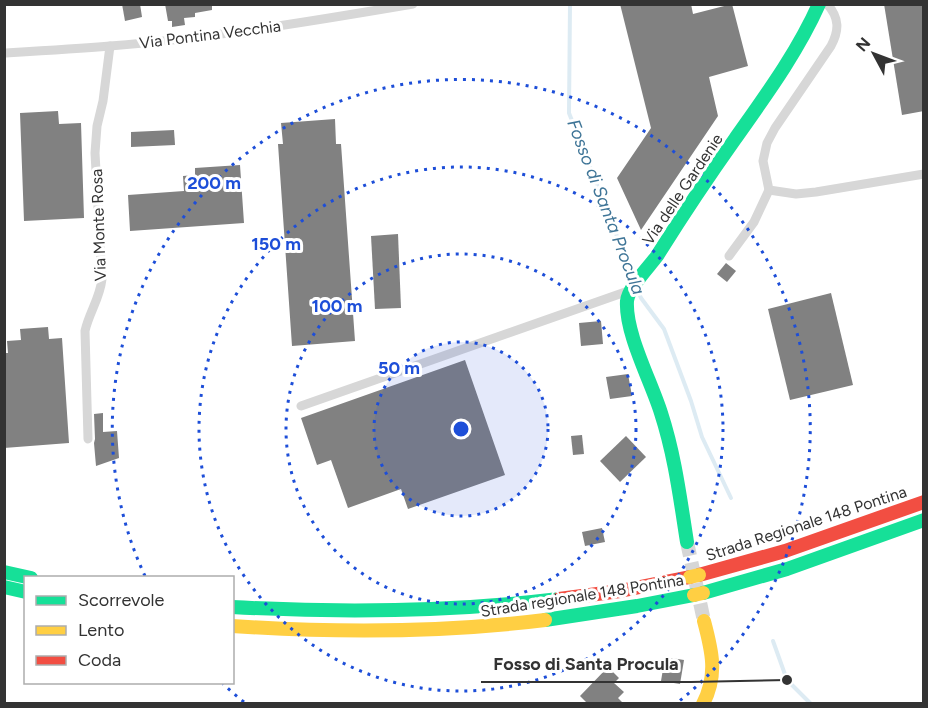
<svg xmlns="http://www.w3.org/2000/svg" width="928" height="708" viewBox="0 0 928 708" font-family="Figtree,sans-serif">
  <rect width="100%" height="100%" fill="#fff"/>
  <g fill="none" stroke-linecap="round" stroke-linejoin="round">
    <g stroke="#ddebf3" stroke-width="4">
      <path d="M570,4L569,113L634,280"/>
      <path d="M636,287L641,298L664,329L691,401L702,437L731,498"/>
      <path d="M773,641L787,680L811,704"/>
    </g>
  </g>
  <g fill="#818181">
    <path d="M122,4H140L142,17L125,21Z"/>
    <path d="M165,4H212V10L195,13V17L184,18L185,25L172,27V21H168Z"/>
    <path d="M620,4H691L693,14L732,4L748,66L709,77L718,116L641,230L617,178L651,128Z"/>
    <path d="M884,4H924V111L902,115Z"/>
    <path d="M58,111L59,124L81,123L84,218L24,221L20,113Z"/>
    <path d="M335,119L336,144H341L355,341L292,346L278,144H283L281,123Z"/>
    <path d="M174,130L175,145L131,147V132Z"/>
    <path d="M240,165L244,223L130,231L128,195L184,191L183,176L195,175V168Z"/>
    <path d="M398,234L401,308L375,309L371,236Z"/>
    <path d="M726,263L736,271L727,282L717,274Z"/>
    <path d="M831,293L853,385L790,400L768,309Z"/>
    <path d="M601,321L603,344L581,346L579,323Z"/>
    <path d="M48,327L49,339L62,338L69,443L4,448V353H8L7,341L21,340L20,329Z"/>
    <path d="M465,360L505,475L408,509L401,489L348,508L331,460L317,465L301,418Z"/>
    <path d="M628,374L632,396L610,399L606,377Z"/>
    <path d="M103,413V432L117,431L119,458L96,466L94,443L95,439L94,414Z"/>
    <path d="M582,435L584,454L573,455L571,436Z"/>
    <path d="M626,436L646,457L620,482L600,461Z"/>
    <path d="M602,528L605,542L585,546L582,532Z"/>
    <path d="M665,657L684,660L680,684L661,681Z"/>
    <path d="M608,667L619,678L614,683L624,692L618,698L624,704H588L580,696Z"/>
  </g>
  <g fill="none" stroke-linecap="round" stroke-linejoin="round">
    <path stroke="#d6d6d6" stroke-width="14" stroke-dasharray="14 7" stroke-linecap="butt" d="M687,542L704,621"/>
    <g stroke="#d7d7d7" stroke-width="9">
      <path d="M827,4C840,18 839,31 831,46L775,128L767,143L763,161L769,190L796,194L816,192L924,174"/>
      <path d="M4,53C39,51 75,49 110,46C211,38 313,21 413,4"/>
      <path d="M729,256L754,222L769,190"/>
      <path d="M301,406L631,290"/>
      <path d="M88,439L85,331C89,313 100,298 102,279L95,153L97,126L103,101L110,46"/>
    </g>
    <g stroke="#16e098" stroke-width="14">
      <path d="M687,542C680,498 675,456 661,413C651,381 625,333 627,301C628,288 649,267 657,256C682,216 708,177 735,139C766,95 797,53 819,4"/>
      <path d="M4,572L31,578"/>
      <path d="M4,587L26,592"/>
      <path d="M703,593L787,569L924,520"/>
      <path d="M232,607C341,613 450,612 559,599"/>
      <path d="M545,620L637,606L694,595"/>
    </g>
    <g stroke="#ffcf43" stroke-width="14">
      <path d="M232,626C337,633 441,633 545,620"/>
      <path d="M703,704C718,675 712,651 704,621"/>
    </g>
    <g stroke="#f24e42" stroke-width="14">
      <path d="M699,575L785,551L924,502"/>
      <path d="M559,599L620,591L690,577"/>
    </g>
    <g stroke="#ffcf43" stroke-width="14">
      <path d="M690,577L699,575"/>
      <path d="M694,595L703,593"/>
    </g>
  </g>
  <circle cx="461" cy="429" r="87" fill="#1d4ed8" fill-opacity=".12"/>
  <g fill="none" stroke="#1d4ed8" stroke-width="3" stroke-dasharray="3 6">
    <circle cx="461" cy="429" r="87"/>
    <circle cx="461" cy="429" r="175"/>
    <circle cx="461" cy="429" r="262"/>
    <path d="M244 702A349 349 0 0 1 223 684M145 576A349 349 0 1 1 678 702"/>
  </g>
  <g text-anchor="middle" stroke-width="6" stroke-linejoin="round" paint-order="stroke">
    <g font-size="16" fill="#333" stroke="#fff">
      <text transform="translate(210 34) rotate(-7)" y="6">Via Pontina Vecchia</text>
      <text transform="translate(682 189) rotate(-56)" y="6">Via delle Gardenie</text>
      <text transform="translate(98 225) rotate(-92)" y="6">Via Monte Rosa</text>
      <text transform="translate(806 523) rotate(-18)" y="6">Strada Regionale 148 Pontina</text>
      <text transform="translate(582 595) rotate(-9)" y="6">Strada regionale 148 Pontina</text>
    </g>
    <g font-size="18" font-style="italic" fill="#3f7597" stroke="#fff">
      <text transform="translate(606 207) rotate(69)" y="6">Fosso di Santa Procula</text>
    </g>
  </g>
  <circle cx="461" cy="429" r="9" fill="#1d4ed8" stroke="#fff" stroke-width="3"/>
  <g font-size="18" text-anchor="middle" font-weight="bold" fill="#1d4ed8" stroke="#fff" stroke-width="6" stroke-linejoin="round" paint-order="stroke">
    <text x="214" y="189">200 m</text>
    <text x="276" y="250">150 m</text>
    <text x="337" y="312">100 m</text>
    <text x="399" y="374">50 m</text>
  </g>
  <path fill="none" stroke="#333" stroke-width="2" d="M787 680L691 682H481"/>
  <circle fill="#333" stroke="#fff" stroke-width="2" cx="787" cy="680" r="6"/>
  <g font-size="18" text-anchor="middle" font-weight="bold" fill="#333" stroke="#fff" stroke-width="6" stroke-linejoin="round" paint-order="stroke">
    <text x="586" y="670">Fosso di Santa Procula</text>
  </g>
  <rect width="928" height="708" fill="none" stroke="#333333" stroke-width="12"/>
  <rect x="24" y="576" width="210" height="108" fill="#ffffff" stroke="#adadad" stroke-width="1.5"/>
  <rect x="36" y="596" width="30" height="9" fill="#16e098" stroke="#adadad" stroke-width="1.5"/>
  <text x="78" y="606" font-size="18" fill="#333333">Scorrevole</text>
  <rect x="36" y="626" width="30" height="9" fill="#ffcf43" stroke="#adadad" stroke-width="1.5"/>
  <text x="78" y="636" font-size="18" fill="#333333">Lento</text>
  <rect x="36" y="656" width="30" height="9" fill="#f24e42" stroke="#adadad" stroke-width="1.5"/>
  <text x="78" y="666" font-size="18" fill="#333333">Coda</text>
  <g transform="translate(874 54) rotate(311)" stroke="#ffffff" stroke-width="4.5" paint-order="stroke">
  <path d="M0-4.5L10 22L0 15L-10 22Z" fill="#333333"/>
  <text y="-9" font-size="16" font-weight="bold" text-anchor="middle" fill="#333333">N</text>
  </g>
</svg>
